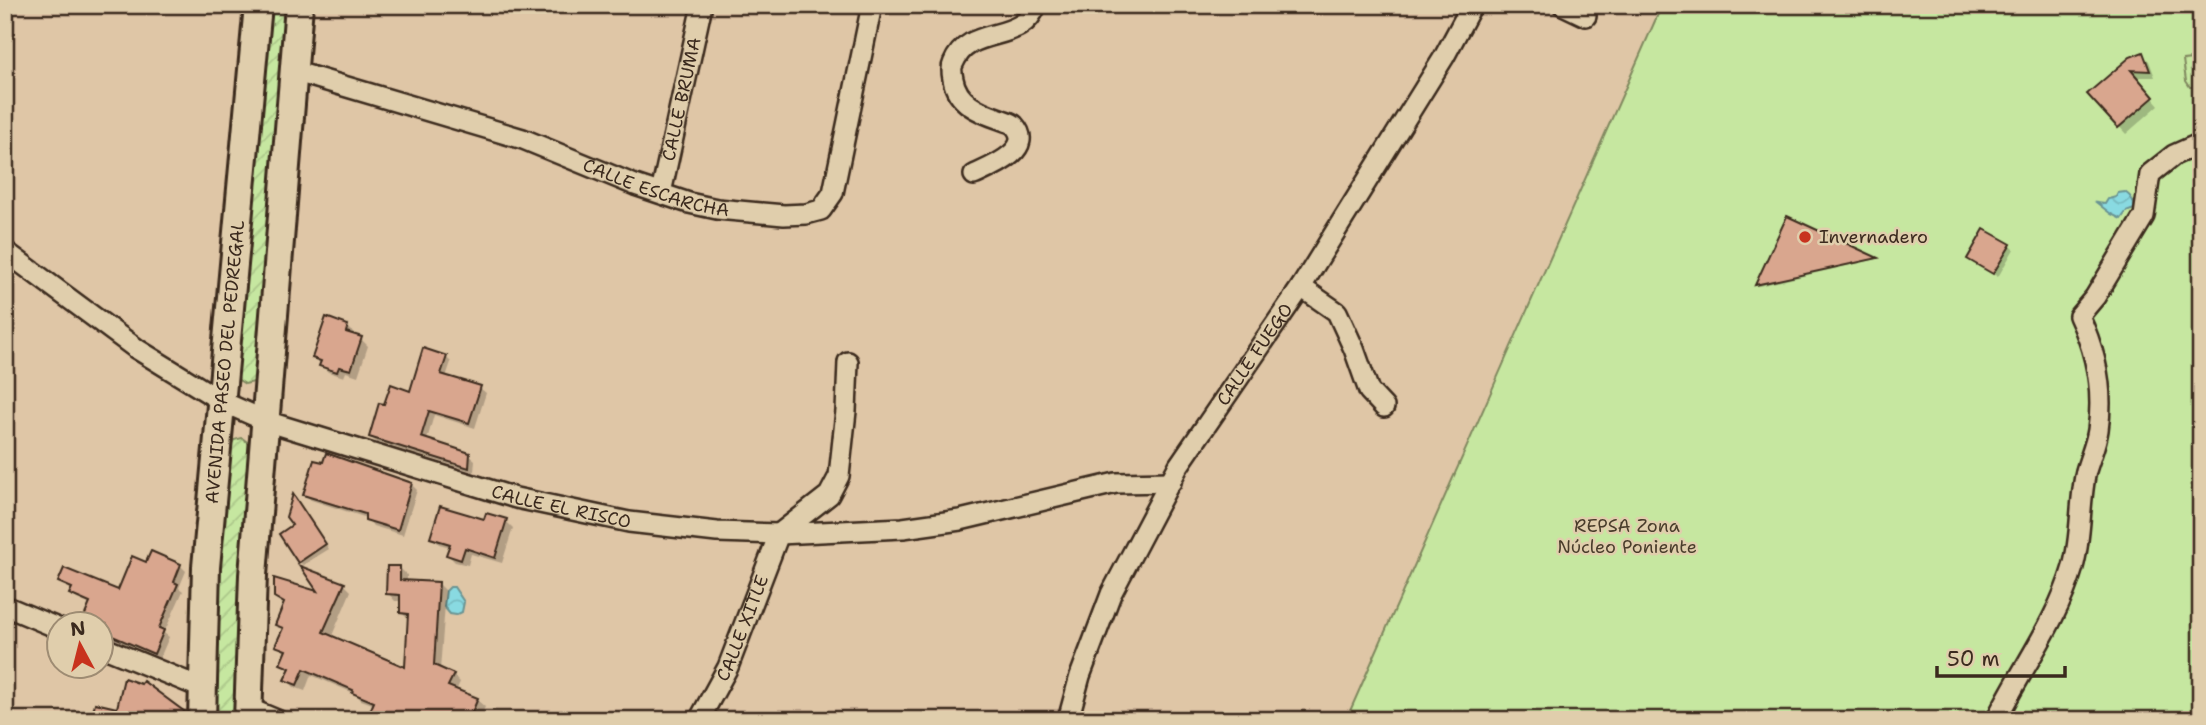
<svg xmlns="http://www.w3.org/2000/svg" width="2206" height="725" viewBox="0 0 2206 725" font-family="'Shantell Sans',sans-serif">
  <defs>
    <pattern id="wetland-marsh" width="20" height="14" patternUnits="userSpaceOnUse" patternTransform="scale(1.75)"><rect width="20" height="14" fill="#c6e7a0"/><path d="M1 5h8M5 5V1M11 12h8M15 12V8" fill="none" stroke="#abc689"/></pattern>
    <pattern id="garden-furrows" width="10" height="10" patternUnits="userSpaceOnUse" patternTransform="scale(1.75)"><rect width="10" height="10" fill="#c6e7a0"/><path d="M-1 1l2-2M0 10L10 0M9 11l2-2" fill="none" stroke="#abc689"/></pattern>
    <pattern id="water-waves" width="16" height="10" patternUnits="userSpaceOnUse" patternTransform="scale(1.75)"><rect width="16" height="10" fill="#89dae1"/><path d="M0 5q4-4 8 0t8 0" fill="none" stroke="#77bbc1"/></pattern>
  </defs>
  <rect width="100%" height="100%" fill="#dfc6a6"/>
  <filter id="ink" filterUnits="userSpaceOnUse"><feTurbulence type="fractalNoise" baseFrequency=".0143" numOctaves="2"/><feDisplacementMap in="SourceGraphic" scale="14" xChannelSelector="R" yChannelSelector="G"/><feConvolveMatrix kernelMatrix="1 2 1 2 8 2 1 2 1" color-interpolation-filters="sRGB"/></filter>
  <g filter="url(#ink)">
    <path fill="#c6e7a0" stroke="#80885f" stroke-width="2" d="M1662,5H2201V720H1346Z"/>
    <path fill="url(#wetland-marsh)" stroke="#80885f" stroke-width="2" d="M2201,58V83L2195,87H2190L2186,81L2183,60Z"/>
    <g fill="url(#garden-furrows)" stroke="#80885f" stroke-width="2">
      <path d="M267,5H293L258,372L254,382L245,384L234,377Z"/>
      <path d="M242,438L251,445L237,720H214L218,569L230,447L234,440Z"/>
    </g>
    <g fill="url(#water-waves)" stroke="#6a9493" stroke-width="2">
      <path d="M2125,192C2131,196 2135,201 2134,209L2126,212L2121,219L2111,214L2097,203L2105,204L2108,199L2116,197L2118,193Z"/>
      <path d="M450,587H454L464,602L462,612L456,615L450,614L444,607L446,591Z"/>
    </g>
    <g fill="#0003">
      <path d="M2142,54L2149,61L2155,77H2135L2159,105L2126,134L2090,94Z"/>
      <path d="M1787,219L1877,259L1759,286Z"/>
      <path d="M2010,245L2014,249L1998,277L1969,259Z"/>
      <path d="M347,326L354,333L353,336L361,339L368,346L358,376L346,372L344,377L328,372L314,357Z"/>
      <path d="M446,357L451,362L446,377L480,388L486,393L475,428L434,415L427,440L469,455L475,460L474,472L376,442L371,437L385,406L411,393Z"/>
      <path d="M324,465L411,484L417,490L403,535L373,526L367,518L311,500L305,495Z"/>
      <path d="M297,500L329,549L303,565L299,562L294,525Z"/>
      <path d="M506,521L513,528L502,563L471,554L468,565L455,562L448,555L450,547L439,544L432,537L485,522Z"/>
      <path d="M147,564L180,565L186,571L179,588L183,591L164,633L169,637L160,658L102,634V624L91,605L77,599L71,593L72,590L60,582L119,592Z"/>
      <path d="M400,568L407,575V582L438,583L446,591L440,670L453,675L460,682L456,691L477,700L485,707L479,720H368L375,705L361,700L356,694L311,675L305,691L294,687L286,679L290,671L282,663L286,653L277,645L284,631L277,624L285,605L276,597L321,594L344,584L351,591L331,638L406,670L409,620L402,613V601H395L388,593Z"/>
    </g>
    <g fill="#d9a68e" stroke="#3b2a1e" stroke-width="2">
      <path d="M2143,52L2150,71L2131,70L2154,97L2118,128L2087,94L2130,57Z"/>
      <path d="M1787,216L1878,258L1755,285Z"/>
      <path d="M1984,229L2011,244L1993,274L1967,259Z"/>
      <path d="M326,317L348,325L346,332L362,337L351,370L339,367L337,372L319,366L321,361L312,358Z"/>
      <path d="M423,348L447,356L441,374L481,386L469,423L429,411L421,437L470,453L469,468L369,437L379,403L384,404L391,384L410,391Z"/>
      <path d="M326,453L412,483L398,530L365,520V514L303,495L314,460L323,462Z"/>
      <path d="M293,494L326,544L298,563L279,534L292,525L286,517Z"/>
      <path d="M440,506L484,519L486,513L507,519L495,558L465,548L461,560L446,555L450,544L430,538Z"/>
      <path d="M151,551L181,564L174,582L178,584L159,628L164,630L154,654L103,632L106,624H81L90,603L69,594L72,588L58,582L64,568L118,590L132,556L146,562Z"/>
      <path d="M300,566L345,583L323,632L405,667L408,614L400,613V595L386,594L387,566H400V580L439,582L434,665L454,674L448,686L478,698L469,720H377L380,715L370,711L374,702L352,693L353,690L304,669L297,685L284,680L290,668L280,664L286,650L275,646L283,628L275,625L284,603L274,597V578L317,591Z"/>
      <path d="M124,678L141,684L143,681L185,712L179,720H91L95,703L117,708Z"/>
    </g>
    <g fill="none" stroke-linecap="round" stroke-linejoin="round">
      <g stroke="#3b2a1e" stroke-width="24">
        <g id="street">
          <path d="M1563,5L1586,16"/>
          <path id="s1" d="M293,71L523,139L635,185L689,203L717,209L784,215L806,214L821,210L833,193L872,5"/>
          <path d="M974,175C989,168 1037,150 1014,125C1011,122 1004,121 1000,119C979,112 957,103 953,79C952,74 951,68 953,64C969,23 1022,46 1036,5"/>
          <path id="s2" d="M661,193L702,5"/>
          <path id="s3" d="M5,251L137,349L223,402L266,421L516,498L629,522L717,532L779,534L903,528L960,520L1116,483L1171,482"/>
          <path d="M1301,287L1337,312L1354,349L1369,391L1384,407"/>
          <path d="M5,606L60,629"/>
          <path d="M102,647L202,688"/>
          <path d="M248,708L277,720"/>
          <path id="s4" d="M699,720L728,667L779,534L829,495L839,476L846,411L848,362"/>
          <path id="s5" d="M1068,720L1080,676L1111,594L1179,465L1301,287L1444,57L1472,5"/>
          <path d="M1996,720C2021,669 2057,622 2073,567C2082,536 2079,502 2086,471C2090,457 2096,444 2098,430C2104,390 2096,352 2079,316L2095,297L2144,216L2150,174L2174,155L2201,143"/>
        </g>
      </g>
      <g stroke="#3b2a1e" stroke-width="32">
        <g id="secondary">
          <path id="s6" d="M202,720L206,567L258,5"/>
          <path d="M248,720L253,575L299,5"/>
        </g>
      </g>
      <use href="#street" stroke="#e0ceac" stroke-width="19"/>
      <use href="#secondary" stroke="#e0ceac" stroke-width="26"/>
    </g>
  </g>
  <circle fill="#c8321e" stroke="#e0ceac" stroke-width="2.5" cx="1805" cy="237" r="7"/>
  <g text-anchor="middle" stroke-width="5" stroke-linejoin="round" paint-order="stroke">
    <g font-size="18" fill="#3b2a1e" stroke="#e0ceac">
      <text dy="6" stroke="none"><textPath href="#s2" startOffset="96">CALLE BRUMA</textPath></text>
      <text dy="6" stroke="none"><textPath href="#s1" startOffset="382">CALLE ESCARCHA</textPath></text>
      <text dy="6" stroke="none"><textPath href="#s5" startOffset="413">CALLE FUEGO</textPath></text>
      <text dy="6" stroke="none"><textPath href="#s6" startOffset="359">AVENIDA PASEO DEL PEDREGAL</textPath></text>
      <text dy="6" stroke="none"><textPath href="#s3" startOffset="620">CALLE EL RISCO</textPath></text>
      <text dy="6" stroke="none"><textPath href="#s4" startOffset="102">CALLE XITLE</textPath></text>
    </g>
    <g font-size="18" fill="#3b2a1e" stroke="#e0ceac" text-anchor="start">
      <text x="1819" y="243">Invernadero</text>
    </g>
    <g font-size="18" fill="#493d2b" stroke="#e0ceac">
      <text x="1627" y="532">REPSA Zona<tspan x="1627" dy="21">Núcleo Poniente</tspan></text>
    </g>
  </g>
  <rect width="2206" height="725" fill="none" stroke="#e0ceac" stroke-width="28"/>
  <rect x="14" y="14" width="2178" height="697" fill="none" stroke="#3b2a1e" stroke-width="2.5" filter="url(#ink)"/>
  <g transform="translate(80 645) rotate(353)"><circle r="33" fill="#e0ceac" stroke="#9e8c73" stroke-width="2"/>
  <path d="M0-5L12 26L0 18L-12 26Z" fill="#c8321e"/>
  <text y="-10" font-size="19" font-weight="bold" text-anchor="middle" fill="#3b2a1e">N</text>
  </g>
  <path d="M1937 666v10h128v-10" fill="none" stroke="#3b2a1e" stroke-width="3.5"/>
  <text x="1947" y="666" font-size="21" fill="#3b2a1e" stroke="#e0ceac" stroke-width="5" paint-order="stroke">50 m</text>
</svg>
